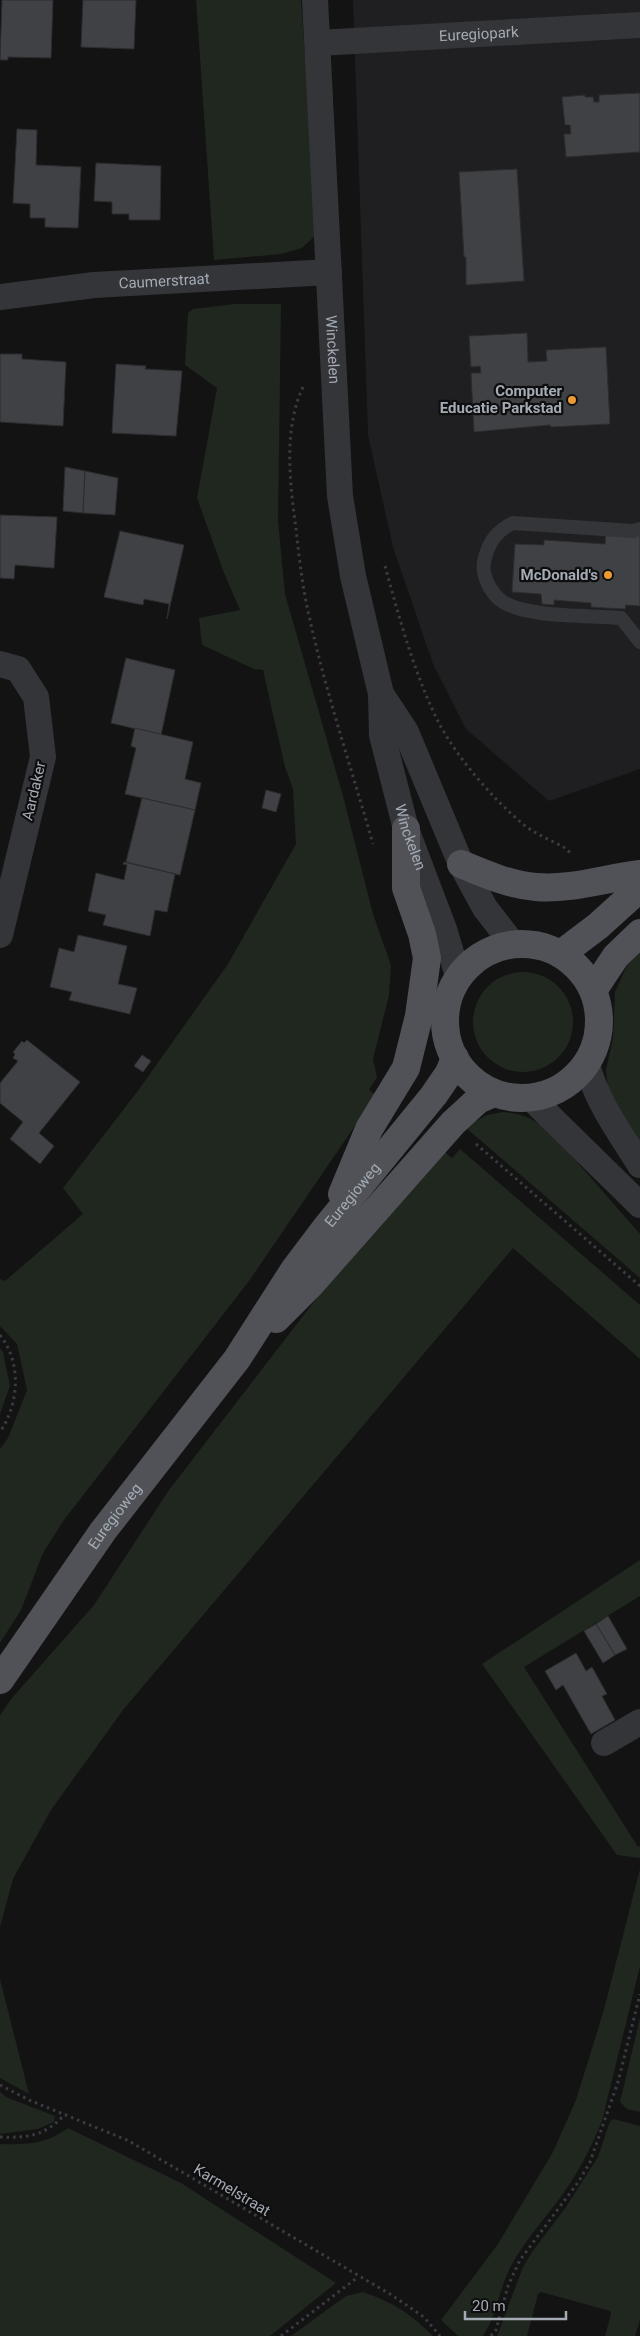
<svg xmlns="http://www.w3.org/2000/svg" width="640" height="2336" viewBox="0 0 640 2336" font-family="Roboto,sans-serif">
  <rect width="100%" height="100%" fill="#131314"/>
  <path fill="#1f1f21" d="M353,0H640V769L549,801L466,729L433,664L393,547L368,435Z"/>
  <g fill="#1f271f">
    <path d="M196,0H301L317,234L302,248L281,254L214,260Z"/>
    <path d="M235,304H281L278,520L285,594L343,796L373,914L391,965L389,995L373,1059L377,1077L369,1090L376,1095L249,1281L64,1520L43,1553L21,1610L0,1643V1449L8,1438L27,1390L17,1344L0,1326V1279L5,1281L83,1214L63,1188L137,1092L228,964L296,844L293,789L285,767L263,670L254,669L202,645L199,618L240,610L224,573L197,498L217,388L185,365L188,313L193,309Z"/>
    <path d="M640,949V1142L608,1090L606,1070L613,1038L615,992L628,963Z"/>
    <circle cx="523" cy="1022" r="50"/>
    <path d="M503,1112C522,1113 535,1120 550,1131L640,1234V1278L465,1127L487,1115Z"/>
    <path d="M460,1149L640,1305V1359L513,1248L123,1710L51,1810L13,1879L0,1927V1715L12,1698L94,1605L169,1490L343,1264L443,1151L452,1158Z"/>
    <path d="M0,1348L3,1352L10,1386L0,1414Z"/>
    <path d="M640,1560V1596L524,1667L638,1847L640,1846V1858L617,1855L482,1664Z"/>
    <path d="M640,1869V1966L602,2121C593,2143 582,2165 569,2185C551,2213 527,2236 511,2266C499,2288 497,2316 483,2336H458L441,2320L498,2244L553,2152L576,2100L603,2013Z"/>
    <path d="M0,1979L29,2094L0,2078Z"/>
    <path d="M640,2018V2112L627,2109L620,2102Z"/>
    <path d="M0,2092L6,2097L55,2116L54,2122L38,2129L0,2134Z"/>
    <path d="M614,2119L640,2126V2320L635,2336H605L611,2314L610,2311L541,2292L538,2294L527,2336H497L523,2267L532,2252L566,2207L598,2157L610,2121Z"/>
    <path d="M68,2128L181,2183L336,2283L270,2336H0V2144C26,2145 47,2144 68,2128Z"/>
    <path d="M363,2292C396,2304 408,2312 433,2336H291L346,2296Z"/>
  </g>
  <g fill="#3f4144" stroke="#2d2d30">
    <path d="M2,0H53L51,58L8,57V60H0Z"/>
    <path d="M83,0H136L134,49L81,47Z"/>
    <path d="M640,93V152L566,157L564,134H571L570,125H565L562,97L585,95V97H593L594,102H599V95Z"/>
    <path d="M17,129L37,130L36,165L81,167L78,228L45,227V218H30V204L13,203Z"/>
    <path d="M96,163L161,166L160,220H129V214H112V202L94,201Z"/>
    <path d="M517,169L524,281L466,285V257H464L459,172Z"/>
    <path d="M527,333L528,362L547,361L546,350L606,347L610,424L551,427L550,425L474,432L471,373H481L480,366L471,367L469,336Z"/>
    <path d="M0,354H22V359L66,362L63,426L0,422Z"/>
    <path d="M116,364L146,366L145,369L182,371L176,436L112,433Z"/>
    <path d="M65,467L85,471L83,513L63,511Z"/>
    <path d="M85,471L118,478L115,515L83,513Z"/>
    <path d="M0,515L57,517L54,568L15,565L14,579L0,578Z"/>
    <path d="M120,531L184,545L167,619L169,604L144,599L143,605L104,597Z"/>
    <path d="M606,532L640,534V606L626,605L625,609L606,608L591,607V603L554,600V605L542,604L541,594L512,592L515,544L544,545V540L605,544Z"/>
    <path d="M126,658L175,670L161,735L111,723Z"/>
    <path d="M135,728L193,742L185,779L201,783L195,810L125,794L136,748L131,746Z"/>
    <path d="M266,790L281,794L276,812L262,808Z"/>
    <path d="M142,798L195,810L180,875L126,862Z"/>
    <path d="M124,862L175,874L167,912L155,910L150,936L103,925L106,915L88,911L96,873L124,880L127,865L123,864Z"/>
    <path d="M78,935L127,946L118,984L137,988L130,1014L69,1000L72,992L50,987L59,948L74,952Z"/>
    <path d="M27,1040L80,1082L39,1133L54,1146L40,1164L10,1139L23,1122L0,1103V1083L18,1061L13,1058L15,1054L13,1052L22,1041L24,1043Z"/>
    <path d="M142,1055L151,1061L143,1072L134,1066Z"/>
    <path d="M608,1616L627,1649L615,1655L596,1624Z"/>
    <path d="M596,1624L615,1655L603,1663L584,1631Z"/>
    <path d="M576,1653L586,1671L592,1667L607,1694L602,1696L615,1720L591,1734L563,1685L556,1690L545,1671Z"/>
  </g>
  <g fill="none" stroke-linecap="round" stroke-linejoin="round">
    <g stroke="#3a3c40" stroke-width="3" stroke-dasharray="2.5 4" stroke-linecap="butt">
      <path d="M303,387C283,430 290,484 296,529C299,556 302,584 308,611C325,690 351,767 373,844"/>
      <path d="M385,566C399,617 416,680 441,727C460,761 494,800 524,825C537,835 553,841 567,849L570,853"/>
      <path d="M476,1144L640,1286"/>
      <path d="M0,1335C22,1363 19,1404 0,1432"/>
      <path d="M0,2085L29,2100L129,2141L390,2294L424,2317L440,2336"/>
      <path d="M0,2137C29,2138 45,2136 65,2114"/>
      <path d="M281,2336L358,2277"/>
      <path d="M491,2336L496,2330L508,2286L520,2260L579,2181L590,2162L618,2082L640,1994"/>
    </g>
    <path stroke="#343539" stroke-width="14" d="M640,529L633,531L513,523C496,531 488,543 484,562C483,571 484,575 488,584C491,590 497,598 503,602C528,618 590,615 621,618L640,642"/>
    <g stroke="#343539" stroke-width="26">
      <path id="s1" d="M315,0L340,496L353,576L381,694L382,735L406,829L444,929L458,976"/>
      <path id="s2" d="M318,43L640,25"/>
      <path id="s3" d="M0,297L94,285L329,272"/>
      <path d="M0,664L18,669L36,697L43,757L0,935"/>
      <path d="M381,694L406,732L461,864L485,908L513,944"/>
      <path d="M587,1065C597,1102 620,1133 640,1165"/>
      <path d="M532,1099L640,1205"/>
      <path d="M604,1743L640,1722"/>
    </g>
    <g stroke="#505258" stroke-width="28">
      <path d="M461,864C485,874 510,885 536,887C571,890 606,878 640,874"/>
      <circle cx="522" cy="1021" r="77"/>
      <path d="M561,954L598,926L640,888"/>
      <path d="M594,989L616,956L640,933"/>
      <path d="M342,1194L369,1129L406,1068L419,1016L427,958L422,934L406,888V829"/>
      <path d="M276,1319L311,1284L453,1123L478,1100L492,1094"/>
      <path id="s4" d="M0,1680L103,1531L237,1359L294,1270L328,1225L434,1095L449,1073L455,1058"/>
    </g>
  </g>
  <g fill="#ed9a32" stroke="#0e0e0f" stroke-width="2">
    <circle cx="572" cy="400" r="5"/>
    <circle cx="608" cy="575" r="5"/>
  </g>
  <g text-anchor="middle" stroke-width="4.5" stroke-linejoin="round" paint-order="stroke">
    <g font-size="15" fill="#a4abb4" stroke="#0e0e0f">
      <text dy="5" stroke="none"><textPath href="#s2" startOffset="161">Euregiopark</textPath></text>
      <text dy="5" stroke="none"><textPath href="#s3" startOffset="165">Caumerstraat</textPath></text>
      <text dy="5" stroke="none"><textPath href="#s1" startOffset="350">Winckelen</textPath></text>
      <text transform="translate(34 791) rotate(-77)" y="5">Aardaker</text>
      <text dy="5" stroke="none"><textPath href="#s1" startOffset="846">Winckelen</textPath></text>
      <text dy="5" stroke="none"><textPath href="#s4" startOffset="600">Euregioweg</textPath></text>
      <text dy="5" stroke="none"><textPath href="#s4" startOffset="200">Euregioweg</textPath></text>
      <text transform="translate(232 2190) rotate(31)" y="5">Karmelstraat</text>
    </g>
    <g font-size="15" font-weight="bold" fill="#a4abb4" stroke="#0e0e0f" text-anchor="end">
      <text x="562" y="396">Computer<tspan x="562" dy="17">Educatie Parkstad</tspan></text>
      <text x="598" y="580">McDonald's</text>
    </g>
  </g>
  <path d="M465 2311v8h101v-8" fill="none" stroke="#a4abb4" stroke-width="2.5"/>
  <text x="472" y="2311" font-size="15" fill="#a4abb4" stroke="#0e0e0f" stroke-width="4" paint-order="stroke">20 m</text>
</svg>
